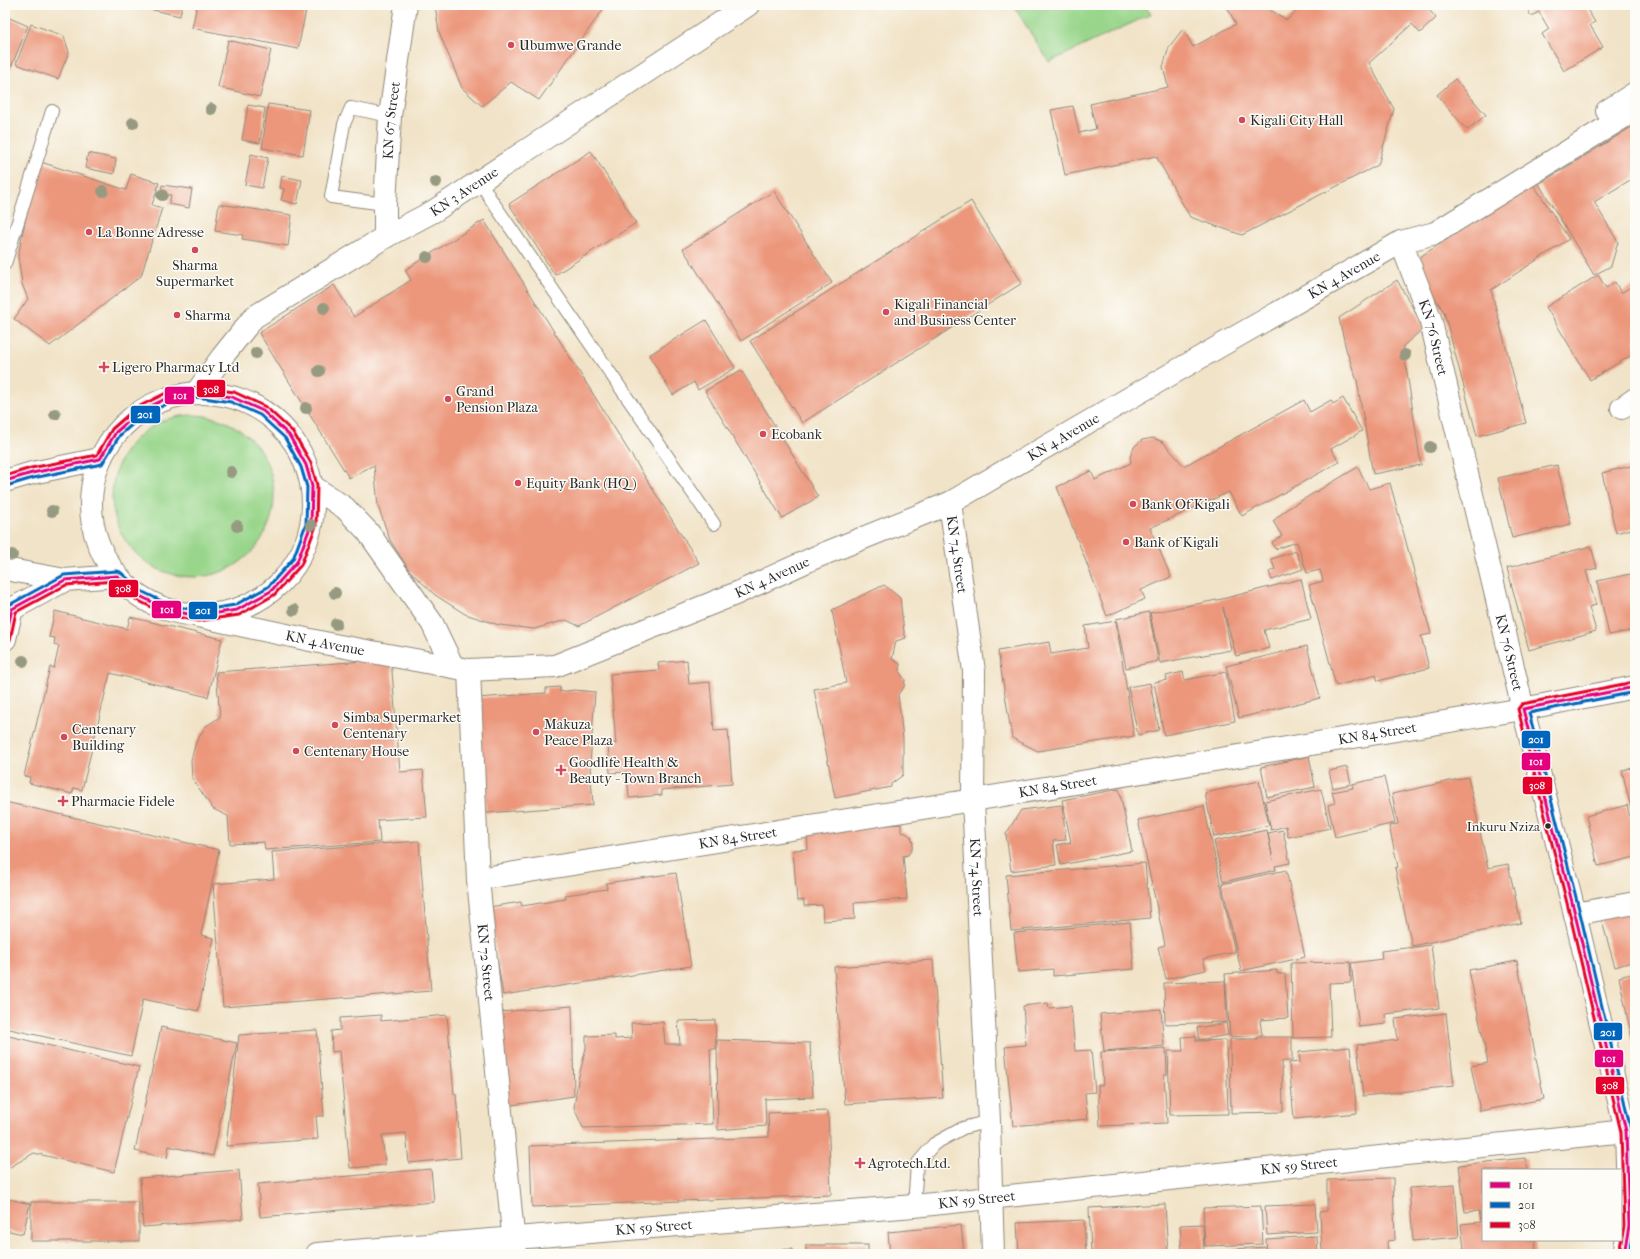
<svg xmlns="http://www.w3.org/2000/svg" width="1640" height="1259" viewBox="0 0 1640 1259" font-family="'IM FELL French Canon',serif">
  <rect width="100%" height="100%" fill="#fdfcf7"/>
  <filter id="ink" filterUnits="userSpaceOnUse"><feTurbulence type="fractalNoise" baseFrequency=".025" numOctaves="2"/><feDisplacementMap in="SourceGraphic" scale="8" xChannelSelector="R" yChannelSelector="G"/><feConvolveMatrix kernelMatrix="1 2 1 2 8 2 1 2 1" color-interpolation-filters="sRGB"/></filter>
  <filter id="wash" filterUnits="userSpaceOnUse"><feTurbulence type="fractalNoise" baseFrequency=".012" numOctaves="4" result="noise"/><feDisplacementMap in="SourceGraphic" scale="16" xChannelSelector="R" yChannelSelector="G"/><feGaussianBlur stdDeviation="0.9" result="paint"/><feColorMatrix in="noise" values="0 0 0 0 0 0 0 0 0 0 0 0 0 0 0 0 0 1.4 0 .05"/><feComposite in="paint" operator="in"/></filter>
  <g filter="url(#wash)">
    <rect width="100%" height="100%" fill="#f1e3c7"/>
    <g fill="#99d68b" stroke="#62805b">
      <path d="M1013,5H1144L1151,14L1049,62Z"/>
      <circle cx="193" cy="496" r="81"/>
    </g>
    <g id="blocks">
      <g fill="#ec977b">
        <path d="M131,5H182L180,16Z"/>
        <path d="M197,5H307L298,49L192,28Z"/>
        <path d="M435,5H606L539,100L511,82L482,106L462,88L439,32Z"/>
        <path d="M1226,5H1262L1287,20L1303,5H1425L1436,18L1420,33L1412,24L1369,63L1394,109L1378,165L1242,235L1190,217L1156,156L1065,175L1051,110L1073,106L1079,133L1096,129L1090,104L1168,87L1163,67L1169,47L1183,29L1193,47L1236,24Z"/>
        <path d="M1525,5H1584L1595,22L1590,25L1603,47L1564,71L1542,34L1549,29L1539,12L1531,16Z"/>
        <path d="M5,16L28,26L5,82Z"/>
        <path d="M31,24L64,36L69,52L58,79L16,64Z"/>
        <path d="M228,40L271,50L260,97L218,87Z"/>
        <path d="M1455,79L1486,115L1467,130L1437,95Z"/>
        <path d="M268,104L310,110L303,155L262,148Z"/>
        <path d="M248,105L265,108L260,143L242,140Z"/>
        <path d="M1635,125V177L1594,202L1618,242L1611,266L1594,275L1539,184Z"/>
        <path d="M591,151L636,223L555,275L509,204Z"/>
        <path d="M88,153L116,159L114,174L85,168Z"/>
        <path d="M251,154L268,158L262,188L245,185Z"/>
        <path d="M41,162L126,190L131,174L159,183L152,205L162,208L141,276L50,346L14,319L28,299L22,284L18,256L30,198Z"/>
        <path d="M282,176L302,180L297,204L281,200L284,189L280,188Z"/>
        <path d="M1533,184L1569,239L1491,290L1526,423L1477,436L1444,312L1412,262Z"/>
        <path d="M162,185L192,189L189,208L169,204L171,195L161,194Z"/>
        <path d="M774,191L832,283L741,341L683,249Z"/>
        <path d="M971,201L1022,283L802,423L750,341Z"/>
        <path d="M219,204L292,215L288,246L242,239L243,235L215,231Z"/>
        <path d="M484,220L699,563L579,626L566,620L534,629L499,625L465,614L435,595L409,570L390,540L378,506L374,465L349,478L259,333L334,285L354,317L411,280L405,270Z"/>
        <path d="M1598,275L1606,288L1615,282L1621,293L1635,284V353L1590,380L1546,307Z"/>
        <path d="M1397,280L1424,328L1403,346L1421,465L1373,474L1357,381L1346,349L1339,318Z"/>
        <path d="M706,320L735,368L698,390L694,382L673,395L649,355Z"/>
        <path d="M741,370L818,497L782,518L705,391Z"/>
        <path d="M1343,398L1362,431L1331,449L1339,462L1242,516L1229,492L1150,528L1171,577L1141,590L1145,599L1107,616L1057,487L1091,471L1095,480L1131,463L1130,457L1134,447L1142,440L1153,438L1163,442L1184,466L1304,400L1310,412L1331,400L1333,404Z"/>
        <path d="M1557,465L1571,524L1512,538L1498,478Z"/>
        <path d="M1635,465V528L1616,533L1602,473Z"/>
        <path d="M1358,467L1369,489L1390,483L1431,634L1421,636L1429,668L1378,681L1376,675L1336,686L1309,585L1323,581L1320,570L1307,573L1297,542L1275,549L1272,542L1282,536L1273,521L1287,509Z"/>
        <path d="M1591,546L1597,568L1586,571L1596,605L1589,607L1596,631L1529,650L1507,568Z"/>
        <path d="M1296,551L1303,569L1272,580L1269,572L1275,569L1271,559Z"/>
        <path d="M1635,573V630L1609,635L1597,581Z"/>
        <path d="M1301,579L1311,619L1264,630L1269,648L1236,656L1223,607L1231,650L1160,663L1150,613L1222,599Z"/>
        <path d="M884,585L900,598L904,632L906,638L896,641L892,659L900,664V673L905,680L904,687L898,694L903,739V775L891,784V787L835,798L814,689L846,683L832,610Z"/>
        <path d="M55,611L127,629L130,617L222,639L208,697L110,673L82,790L74,788L72,794L29,783L30,777L24,776L50,667L54,668L59,646L54,645L55,638L49,637Z"/>
        <path d="M1149,612L1158,661L1126,668L1116,619Z"/>
        <path d="M1116,621L1134,736L1038,751L1012,738L998,651L1049,642L1051,654L1088,648L1085,626Z"/>
        <path d="M1307,646L1320,698L1239,718L1226,666Z"/>
        <path d="M391,659L400,772L423,770L427,817L378,820L380,842L265,850L264,842L230,844L228,816L213,809L192,778L191,760L196,742L206,726L220,717L216,672Z"/>
        <path d="M687,660L689,684L710,682L714,731L728,730L732,784L661,790L662,795L629,798L627,772L610,773L608,744H616L610,674L659,670L658,663Z"/>
        <path d="M1183,672L1185,680L1226,672L1235,721L1164,735L1154,682L1167,680L1166,676Z"/>
        <path d="M1150,683L1159,730L1138,735L1128,687Z"/>
        <path d="M560,687V692L574,690L595,692L590,765L593,805L486,813L477,698L546,693V688Z"/>
        <path d="M1309,756L1315,787L1267,797L1261,767Z"/>
        <path d="M1347,767L1351,784L1333,788L1329,771Z"/>
        <path d="M1633,768L1635,778V808H1631L1622,770Z"/>
        <path d="M1384,777L1395,823L1335,837L1328,805L1335,803L1332,792L1353,788L1352,784Z"/>
        <path d="M1468,777L1488,868L1508,864L1521,923L1412,946L1395,868L1398,867L1389,826L1398,824L1392,794Z"/>
        <path d="M1259,781L1269,825L1214,837L1205,793Z"/>
        <path d="M1119,789L1132,851L1061,865L1057,845L1071,842L1062,800Z"/>
        <path d="M1321,789L1330,828L1288,837L1286,826L1271,830L1265,801Z"/>
        <path d="M5,802L219,850L201,935L214,938L198,1011L143,999L131,1056L5,1028Z"/>
        <path d="M1062,805L1066,840L1053,841L1056,865L1011,871L1006,834L1021,810Z"/>
        <path d="M1627,805L1635,838V857L1598,866L1586,816Z"/>
        <path d="M1204,806L1235,952L1203,959L1206,970L1166,979L1158,947L1165,945L1138,820Z"/>
        <path d="M901,824V832L906,833L911,837L913,843L912,849L908,855L903,856L907,899L854,903L855,919L823,921L822,905L804,906V900L797,901L793,850L808,849L807,831Z"/>
        <path d="M1267,830L1273,860L1268,833L1283,830L1290,863L1275,866L1276,870L1223,882L1214,841Z"/>
        <path d="M419,841L431,991L223,1007L213,884L274,879L272,852Z"/>
        <path d="M1145,863L1150,918L1011,931L1006,875Z"/>
        <path d="M1286,870L1305,957L1241,971L1222,884Z"/>
        <path d="M676,873L691,966L503,995L489,907L521,902L522,906L566,899L565,895L607,889L606,883Z"/>
        <path d="M1635,910V961L1615,967L1601,918Z"/>
        <path d="M1130,922L1134,969L1053,976V969L1018,972L1014,933Z"/>
        <path d="M1431,945L1439,1008L1385,1014L1386,1024L1359,1027L1351,963L1382,959L1381,951Z"/>
        <path d="M933,960L943,1098L845,1104L834,967Z"/>
        <path d="M1517,961L1544,1099L1480,1111L1471,1066L1488,1063L1469,970Z"/>
        <path d="M1350,962L1351,982L1329,983L1331,1037L1293,1038L1291,963Z"/>
        <path d="M1277,970V974H1285L1288,1018L1260,1020L1262,1035L1230,1037L1225,974Z"/>
        <path d="M1635,973V1049H1634L1619,977Z"/>
        <path d="M1225,981L1227,1022L1165,1024L1164,983Z"/>
        <path d="M1048,1003L1049,1008L1071,1006L1075,1051L1091,1050L1095,1092L1085,1093L1088,1119L1013,1126L1005,1047L1026,1045L1023,1006Z"/>
        <path d="M572,1006L574,1096L505,1106L499,1012Z"/>
        <path d="M1161,1009L1164,1046L1104,1051L1100,1014Z"/>
        <path d="M1446,1013L1454,1086L1363,1096L1357,1045L1398,1040L1395,1019Z"/>
        <path d="M381,1015V1021L447,1015L454,1094H456L461,1158L409,1163L406,1133L382,1135L385,1165L350,1168L339,1051L332,1052L331,1031L340,1030V1018Z"/>
        <path d="M715,1020L716,1049H710L713,1124L583,1128L574,1108L578,1080L586,1048V1036L615,1035V1039L632,1038L631,1023L663,1022L665,1044H680L678,1021Z"/>
        <path d="M1226,1023L1228,1035L1199,1040L1197,1028Z"/>
        <path d="M161,1027L237,1043L213,1156L169,1146L167,1158L135,1151Z"/>
        <path d="M317,1030L324,1116H316L318,1139L226,1146L239,1035Z"/>
        <path d="M5,1035L139,1067L114,1172L34,1153L5,1170Z"/>
        <path d="M1196,1036V1041L1226,1040L1228,1114L1170,1115L1168,1051H1183L1182,1037Z"/>
        <path d="M1257,1037H1292V1061H1282L1283,1112L1231,1113L1230,1039H1257Z"/>
        <path d="M717,1040L810,1043L813,1097L765,1099L766,1126L718,1130Z"/>
        <path d="M1350,1047L1357,1113L1294,1119L1289,1063L1300,1062L1299,1052Z"/>
        <path d="M1166,1048L1167,1075H1164L1167,1123L1100,1126L1098,1085H1103L1101,1052Z"/>
        <path d="M828,1111L831,1195L532,1207L530,1146L769,1137L768,1113Z"/>
        <path d="M1525,1158L1527,1170H1483V1240H1535L1536,1254H1432L1464,1249L1461,1224L1481,1222L1479,1211L1465,1212L1459,1165Z"/>
        <path d="M431,1169L434,1202L260,1217L258,1184Z"/>
        <path d="M239,1170L243,1219L143,1227L140,1178Z"/>
        <path d="M1393,1178L1395,1240L1387,1241L1388,1254H1322L1320,1212L1327,1211V1180Z"/>
        <path d="M1455,1185L1459,1237L1413,1241L1409,1188Z"/>
        <path d="M5,1198L30,1204L23,1234L5,1230Z"/>
        <rect x="31" y="1202" width="108" height="39"/>
        <path d="M1165,1204L1168,1254H1091L1089,1208Z"/>
        <path d="M1315,1204L1317,1232L1267,1235L1265,1206Z"/>
        <path d="M1261,1206L1263,1244L1205,1246L1203,1208Z"/>
        <path d="M1084,1220L1086,1254H1019L1017,1223Z"/>
        <path d="M1203,1224L1204,1254H1182L1180,1225Z"/>
        <path d="M961,1225L964,1254H890L888,1232Z"/>
        <path d="M1317,1236L1318,1254H1267L1266,1239Z"/>
        <rect x="806" y="1245" width="62" height="9"/>
        <path d="M1265,1247V1254H1232V1249Z"/>
        <path d="M792,1249V1254H729V1253Z"/>
      </g>
    </g>
  </g>
  <g filter="url(#ink)">
    <use href="#blocks" fill-opacity="0" stroke="#8e8779" stroke-width="1"/>
    <g fill="none" stroke-linecap="round" stroke-linejoin="round">
      <g stroke="#8e8779" stroke-width="14">
        <g id="lane">
          <path d="M480,181L490,198L714,524"/>
          <path d="M385,204L331,197L344,124L351,108L390,116"/>
          <path d="M5,264L52,111"/>
          <path d="M914,1206L917,1164L934,1144L963,1128L989,1121"/>
        </g>
      </g>
      <g stroke="#8e8779" stroke-width="24">
        <g id="street">
          <path d="M1607,111L1635,93"/>
          <path id="s1" d="M385,237V204L390,116L406,5"/>
          <path id="s2" d="M1401,242L1430,318L1523,709L1575,914L1626,1131L1629,1226L1624,1254"/>
          <path d="M1622,408L1635,399"/>
          <path d="M312,486L345,508L368,532L432,623L453,667"/>
          <path id="s3" d="M950,503L974,671L973,800L989,1121L993,1254"/>
          <path id="s4" d="M198,616L329,644L469,670L555,666L735,594L816,557L950,503L1126,400L1401,242L1435,233L1635,110"/>
          <path d="M5,639L12,609L65,580"/>
          <path id="s5" d="M469,670L478,879L515,1254"/>
          <path id="s6" d="M478,879L973,800L1523,709L1635,687"/>
          <path d="M1575,914L1635,903"/>
          <path id="s7" d="M317,1254L914,1206L1626,1131L1635,1128"/>
        </g>
      </g>
      <g stroke="#8e8779" stroke-width="24">
        <g id="secondary">
          <path id="s8" d="M197,392L222,357L254,317L385,237L434,211L748,5"/>
          <circle cx="202" cy="504" r="111"/>
          <path d="M5,481L32,473L100,459"/>
          <path d="M5,569L65,580L117,576"/>
        </g>
      </g>
      <use href="#lane" stroke="#fff" stroke-width="12"/>
      <use href="#street" stroke="#fff" stroke-width="22"/>
      <use href="#secondary" stroke="#fff" stroke-width="22"/>
      <g stroke="#fdfcf7" stroke-width="6">
        <g id="bus-1">
          <path d="M5,481L32,473L100,459L116,432L139,412L167,398L197,392L232,397L263,411L289,435L306,465L312,486L311,525L297,562L271,591L237,610L198,616L168,610L140,596L117,576L65,580L12,609L5,639"/>
          <path d="M1624,1254L1629,1226L1626,1131L1575,914L1523,709L1635,687"/>
        </g>
      </g>
      <g stroke="#fdfcf7" stroke-width="6">
        <g id="bus-2">
          <path d="M5,617L9,605L64,575L117,571L120,572L143,592L170,605L198,611L235,605L268,587L293,559L306,524L307,487L301,467L285,438L260,415L231,402L197,397L169,403L142,416L120,435L102,464L33,478L6,486"/>
          <path d="M1629,1254L1634,1226L1631,1130L1580,913L1529,713L1635,692"/>
        </g>
      </g>
      <g stroke="#fdfcf7" stroke-width="6">
        <g id="bus-3">
          <path d="M5,476L31,468L97,455L112,429L136,408L166,393L198,387L234,392L266,407L293,432L311,463L317,485L316,526L301,565L274,595L239,615L198,621L167,615L137,600L115,581L66,585L16,612L10,640"/>
          <path d="M1619,1253L1624,1226L1621,1132L1570,915L1518,709L1522,704L1634,682"/>
        </g>
      </g>
      <use href="#bus-1" stroke="#e5007d" stroke-width="3"/>
      <use href="#bus-2" stroke="#0065bd" stroke-width="3"/>
      <use href="#bus-3" stroke="#e4002b" stroke-width="3"/>
    </g>
    <g fill="#969a81">
      <circle cx="211" cy="109" r="6"/>
      <circle cx="133" cy="123" r="6"/>
      <circle cx="436" cy="182" r="6"/>
      <circle cx="103" cy="191" r="6"/>
      <circle cx="162" cy="195" r="6"/>
      <circle cx="427" cy="257" r="6"/>
      <circle cx="324" cy="308" r="6"/>
      <circle cx="256" cy="353" r="6"/>
      <circle cx="1405" cy="355" r="6"/>
      <circle cx="319" cy="371" r="6"/>
      <circle cx="306" cy="408" r="6"/>
      <circle cx="55" cy="414" r="6"/>
      <circle cx="1430" cy="447" r="6"/>
      <circle cx="231" cy="472" r="6"/>
      <circle cx="52" cy="511" r="6"/>
      <circle cx="311" cy="525" r="6"/>
      <circle cx="237" cy="526" r="6"/>
      <circle cx="12" cy="555" r="6"/>
      <circle cx="335" cy="593" r="6"/>
      <circle cx="294" cy="610" r="6"/>
      <circle cx="336" cy="624" r="6"/>
      <circle cx="23" cy="661" r="6"/>
    </g>
  </g>
  <g fill="#d1495b" stroke="#fdfcf7" stroke-width="1.5">
    <circle cx="511" cy="45" r="4"/>
    <circle cx="1242" cy="120" r="4"/>
    <circle cx="89" cy="232" r="4"/>
    <circle cx="195" cy="250" r="4"/>
    <circle cx="886" cy="312" r="4"/>
    <circle cx="177" cy="315" r="4"/>
    <path d="M102 361h4v4h4v4h-4v4h-4v-4h-4v-4h4z"/>
    <circle cx="448" cy="399" r="4"/>
    <circle cx="763" cy="434" r="4"/>
    <circle cx="518" cy="483" r="4"/>
    <circle cx="1133" cy="504" r="4"/>
    <circle cx="1126" cy="542" r="4"/>
    <circle cx="335" cy="725" r="4"/>
    <circle cx="536" cy="732" r="4"/>
    <circle cx="64" cy="737" r="4"/>
    <circle cx="296" cy="751" r="4"/>
    <path d="M559 764h4v4h4v4h-4v4h-4v-4h-4v-4h4z"/>
    <path d="M61 795h4v4h4v4h-4v4h-4v-4h-4v-4h4z"/>
    <path d="M858 1157h4v4h4v4h-4v4h-4v-4h-4v-4h4z"/>
  </g>
  <circle fill="#2b2b2b" stroke="#fdfcf7" stroke-width="1.5" cx="1548" cy="826" r="3.5"/>
  <g text-anchor="middle" stroke-width="3" stroke-linejoin="round" paint-order="stroke">
    <g font-size="13" fill="#2b2b2b" stroke="#fdfcf7" text-anchor="end">
      <text x="1540" y="831">Inkuru Nziza</text>
    </g>
    <g font-size="14" fill="#2b2b2b" stroke="#fdfcf7" text-anchor="start">
      <text x="519" y="50">Ubumwe Grande</text>
      <text x="1250" y="125">Kigali City Hall</text>
      <text x="97" y="237">La Bonne Adresse</text>
      <text x="195" y="270" text-anchor="middle">Sharma<tspan x="195" dy="16">Supermarket</tspan></text>
      <text x="894" y="309">Kigali Financial<tspan x="894" dy="16">and Business Center</tspan></text>
      <text x="185" y="320">Sharma</text>
      <text x="112" y="372">Ligero Pharmacy Ltd</text>
      <text x="456" y="396">Grand<tspan x="456" dy="16">Pension Plaza</tspan></text>
      <text x="771" y="439">Ecobank</text>
      <text x="526" y="488">Equity Bank (HQ)</text>
      <text x="1141" y="509">Bank Of Kigali</text>
      <text x="1134" y="547">Bank of Kigali</text>
      <text x="343" y="722">Simba Supermarket<tspan x="343" dy="16">Centenary</tspan></text>
      <text x="544" y="729">Makuza<tspan x="544" dy="16">Peace Plaza</tspan></text>
      <text x="72" y="734">Centenary<tspan x="72" dy="16">Building</tspan></text>
      <text x="304" y="756">Centenary House</text>
      <text x="569" y="767">Goodlife Health &amp;<tspan x="569" dy="16">Beauty - Town Branch</tspan></text>
      <text x="71" y="806">Pharmacie Fidele</text>
      <text x="868" y="1168">Agrotech.Ltd.</text>
    </g>
    <g font-size="14" fill="#2b2b2b" stroke="#fdfcf7">
      <text dy="5" stroke="none"><textPath href="#s1" startOffset="117">KN 67 Street</textPath></text>
      <text dy="5" stroke="none"><textPath href="#s8" startOffset="339">KN 3 Avenue</textPath></text>
      <text dy="5" stroke="none"><textPath href="#s4" startOffset="1245">KN 4 Avenue</textPath></text>
      <text dy="5" stroke="none"><textPath href="#s2" startOffset="101">KN 76 Street</textPath></text>
      <text dy="5" stroke="none"><textPath href="#s4" startOffset="921">KN 4 Avenue</textPath></text>
      <text dy="5" stroke="none"><textPath href="#s3" startOffset="52">KN 74 Street</textPath></text>
      <text dy="5" stroke="none"><textPath href="#s4" startOffset="597">KN 4 Avenue</textPath></text>
      <text dy="5" stroke="none"><textPath href="#s4" startOffset="130">KN 4 Avenue</textPath></text>
      <text dy="5" stroke="none"><textPath href="#s2" startOffset="425">KN 76 Street</textPath></text>
      <text dy="5" stroke="none"><textPath href="#s6" startOffset="911">KN 84 Street</textPath></text>
      <text dy="5" stroke="none"><textPath href="#s6" startOffset="587">KN 84 Street</textPath></text>
      <text dy="5" stroke="none"><textPath href="#s6" startOffset="263">KN 84 Street</textPath></text>
      <text dy="5" stroke="none"><textPath href="#s3" startOffset="376">KN 74 Street</textPath></text>
      <text dy="5" stroke="none"><textPath href="#s5" startOffset="293">KN 72 Street</textPath></text>
      <text dy="5" stroke="none"><textPath href="#s7" startOffset="986">KN 59 Street</textPath></text>
      <text dy="5" stroke="none"><textPath href="#s7" startOffset="662">KN 59 Street</textPath></text>
      <text dy="5" stroke="none"><textPath href="#s7" startOffset="338">KN 59 Street</textPath></text>
    </g>
  </g>
  <g stroke="#fdfcf7" stroke-width="1.5">
    <rect x="196" y="379" width="30" height="19" rx="4" fill="#e4002b"/>
    <rect x="164" y="386" width="31" height="19" rx="4" fill="#e5007d"/>
    <rect x="130" y="405" width="31" height="19" rx="4" fill="#0065bd"/>
    <rect x="108" y="579" width="31" height="19" rx="4" fill="#e4002b"/>
    <rect x="151" y="600" width="31" height="19" rx="4" fill="#e5007d"/>
    <rect x="188" y="601" width="30" height="19" rx="4" fill="#0065bd"/>
    <rect x="1521" y="730" width="30" height="19" rx="4" fill="#0065bd"/>
    <rect x="1521" y="752" width="30" height="19" rx="4" fill="#e5007d"/>
    <rect x="1522" y="776" width="31" height="19" rx="4" fill="#e4002b"/>
    <rect x="1593" y="1022" width="30" height="19" rx="4" fill="#0065bd"/>
    <rect x="1594" y="1049" width="30" height="19" rx="4" fill="#e5007d"/>
    <rect x="1595" y="1076" width="30" height="19" rx="4" fill="#e4002b"/>
  </g>
  <g font-size="11" text-anchor="middle" font-weight="bold" fill="#fff">
    <text x="211" y="393">308</text>
    <text x="180" y="399">101</text>
    <text x="145" y="418">201</text>
    <text x="123" y="592">308</text>
    <text x="167" y="613">101</text>
    <text x="203" y="614">201</text>
    <text x="1536" y="743">201</text>
    <text x="1536" y="765">101</text>
    <text x="1537" y="789">308</text>
    <text x="1608" y="1036">201</text>
    <text x="1609" y="1062">101</text>
    <text x="1610" y="1089">308</text>
  </g>
  <rect width="1640" height="1259" fill="none" stroke="#fdfcf7" stroke-width="20"/>
  <rect x="1482" y="1169" width="140" height="72" fill="#fdfcf7" stroke="#a9a8a5"/>
  <rect x="1490" y="1182" width="20" height="6" fill="#e5007d" stroke="#a9a8a5"/>
  <text x="1518" y="1189" font-size="12" fill="#2b2b2b">101</text>
  <rect x="1490" y="1202" width="20" height="6" fill="#0065bd" stroke="#a9a8a5"/>
  <text x="1518" y="1209" font-size="12" fill="#2b2b2b">201</text>
  <rect x="1490" y="1222" width="20" height="6" fill="#e4002b" stroke="#a9a8a5"/>
  <text x="1518" y="1229" font-size="12" fill="#2b2b2b">308</text>
</svg>
